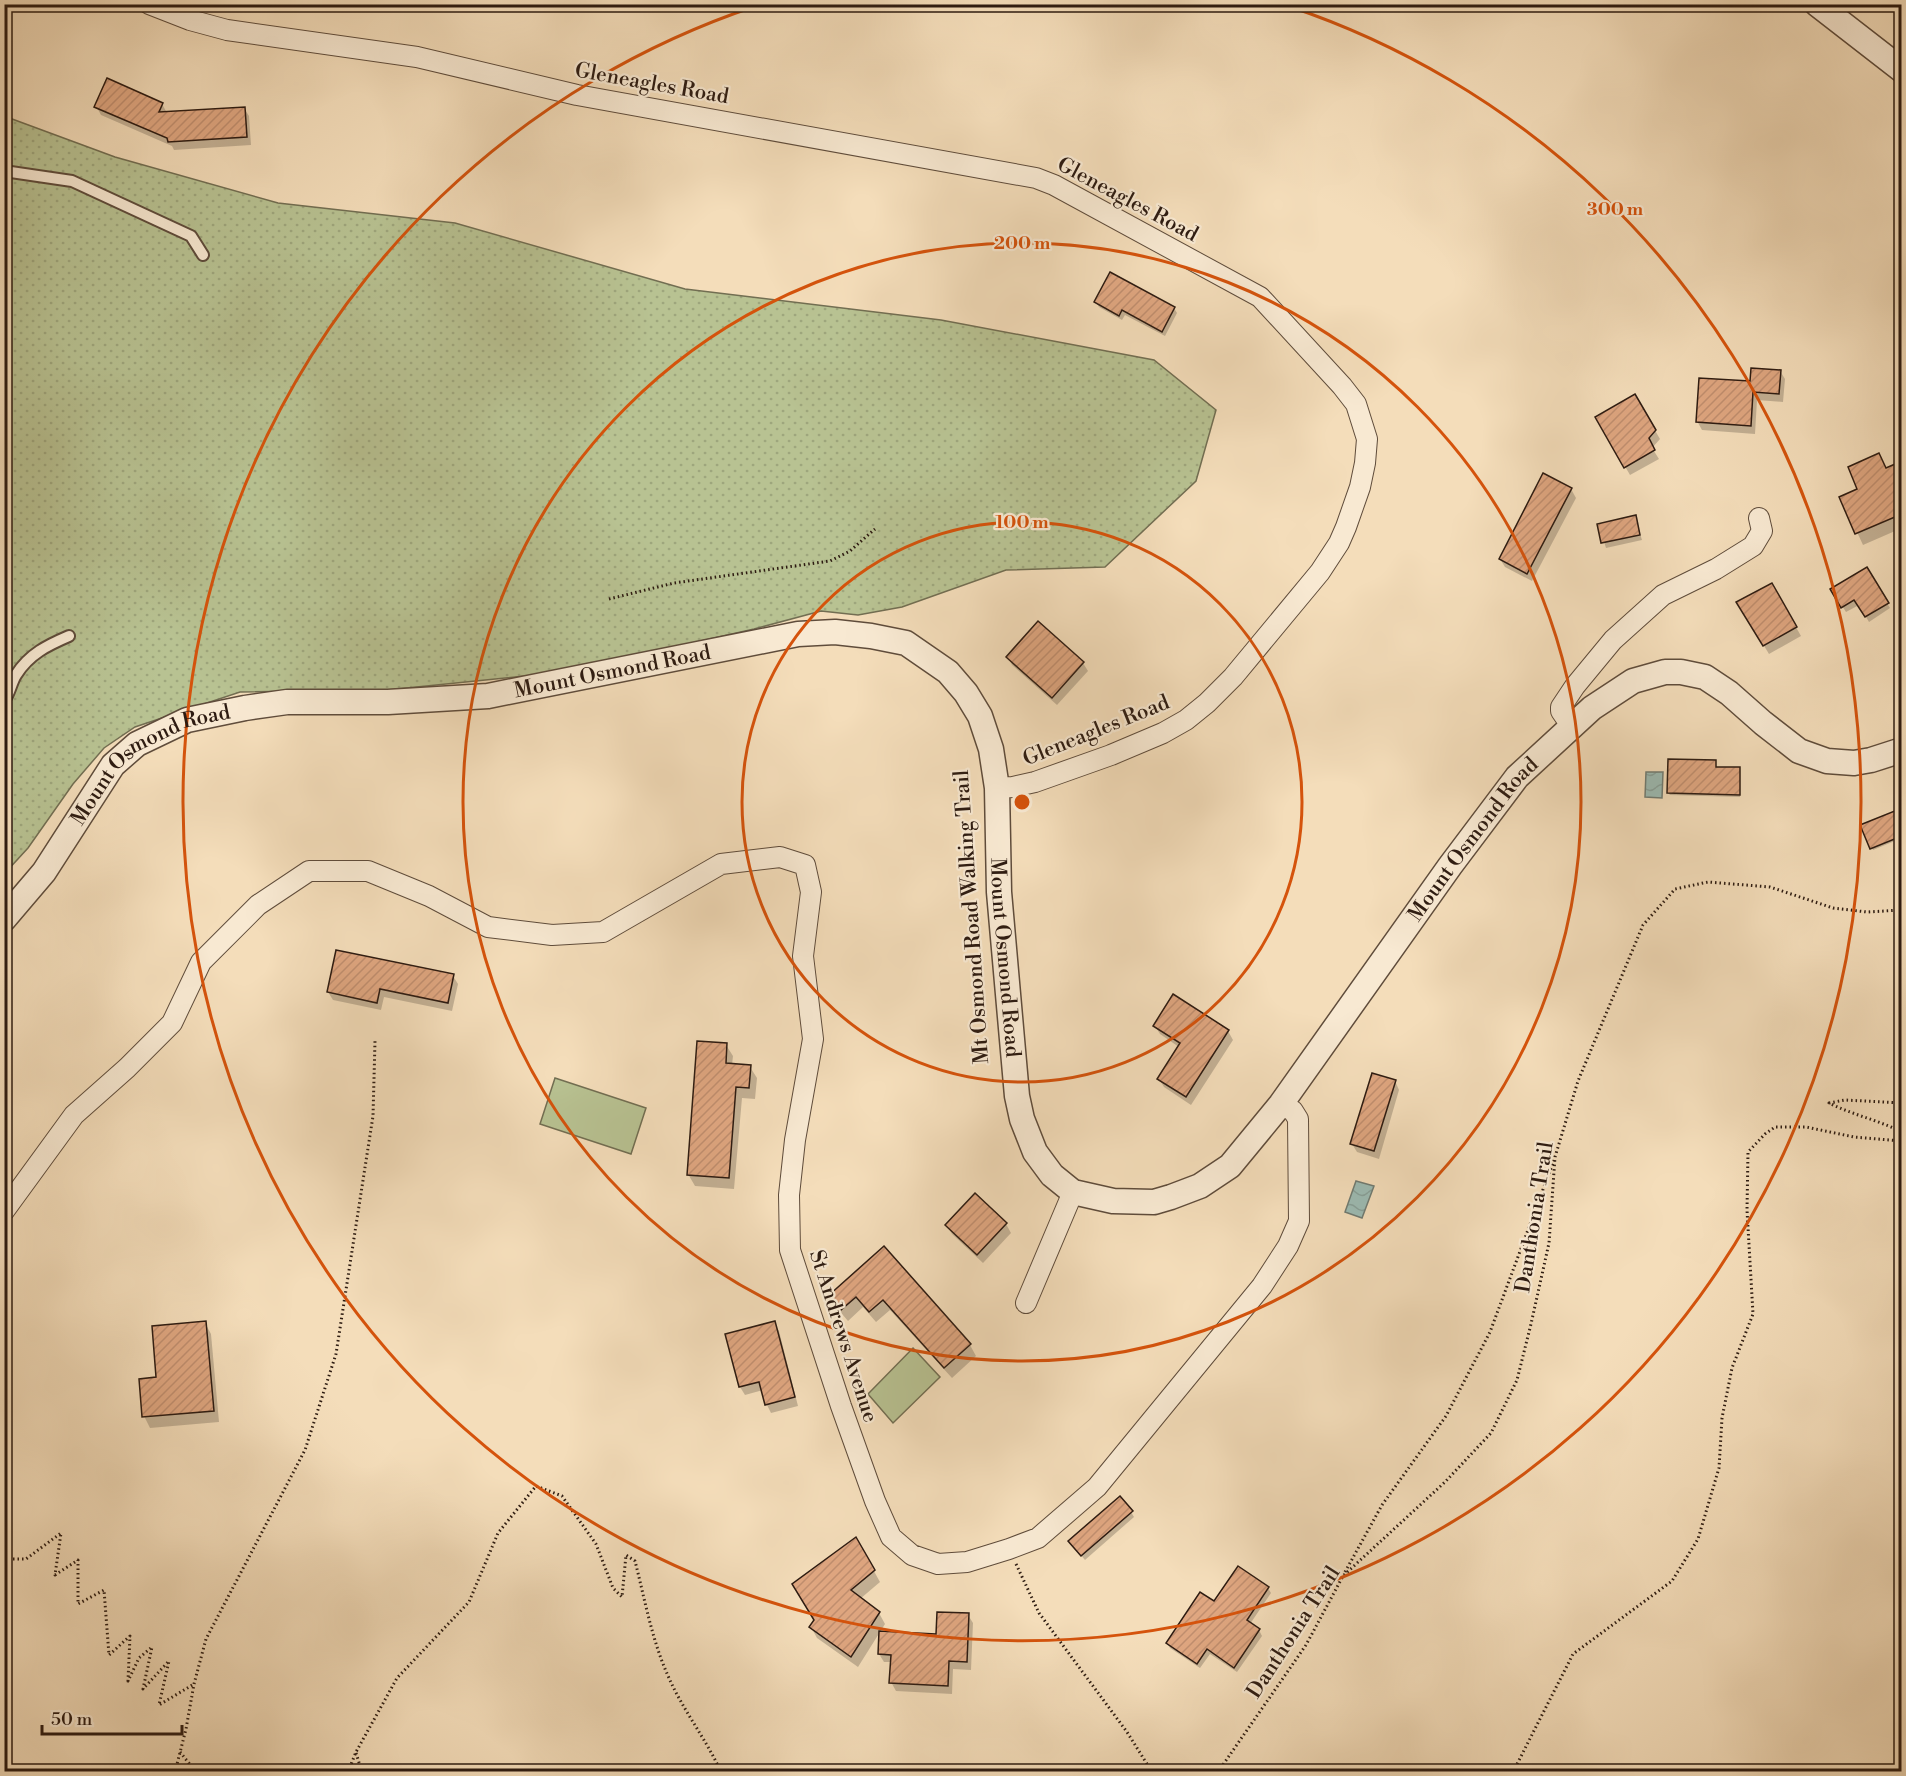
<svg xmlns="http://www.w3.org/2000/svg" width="1906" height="1776" viewBox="0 0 1906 1776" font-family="'Libre Bodoni',serif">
  <defs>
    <pattern id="grass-dots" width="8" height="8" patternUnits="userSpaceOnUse" patternTransform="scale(1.5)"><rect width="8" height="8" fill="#b8c292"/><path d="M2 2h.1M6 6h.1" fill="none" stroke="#9ea67d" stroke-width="1.8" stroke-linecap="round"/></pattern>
    <pattern id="water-waves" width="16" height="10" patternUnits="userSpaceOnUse" patternTransform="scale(1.5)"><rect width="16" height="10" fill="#9cbbb3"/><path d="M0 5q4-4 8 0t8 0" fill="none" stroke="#87a099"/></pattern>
    <pattern id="building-hatch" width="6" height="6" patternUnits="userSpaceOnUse" patternTransform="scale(1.5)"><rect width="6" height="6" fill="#dfa680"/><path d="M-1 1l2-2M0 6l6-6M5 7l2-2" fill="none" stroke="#c08e6e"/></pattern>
  </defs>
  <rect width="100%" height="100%" fill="#f4ddba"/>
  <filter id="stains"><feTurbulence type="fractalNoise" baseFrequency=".00333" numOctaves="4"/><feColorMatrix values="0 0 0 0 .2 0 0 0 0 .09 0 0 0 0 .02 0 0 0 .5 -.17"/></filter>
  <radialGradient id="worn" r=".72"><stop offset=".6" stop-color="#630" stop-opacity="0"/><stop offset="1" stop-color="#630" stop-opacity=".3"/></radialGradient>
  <path fill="url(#grass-dots)" stroke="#726e52" stroke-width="1.5" d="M4,116L115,157L278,203L455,223L685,289L941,320L1154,360L1216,410L1196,481L1105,567L1006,570L902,607L858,615L821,611L754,629L564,672L387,690L240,692L135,727L104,748L73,784L28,848L5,873Z"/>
  <g fill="#b8c292" stroke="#726e52" stroke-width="1.5">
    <path d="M555,1078L646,1108L631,1154L540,1124Z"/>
    <path d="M913,1348L940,1377L893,1423L868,1394Z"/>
  </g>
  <g fill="url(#water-waves)" stroke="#707b72" stroke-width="1.5">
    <path d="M1646,772H1663L1662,798L1645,797Z"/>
    <path d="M1356,1181L1374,1186L1362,1218L1345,1212Z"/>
  </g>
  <g fill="#0003">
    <path d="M162,104L167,113L244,108L249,116L251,145L174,150L172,146L101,115L96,106Z"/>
    <path d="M1096,302L1174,308L1177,313L1165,336L1125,315L1122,320L1099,307Z"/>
    <path d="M1780,371L1785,379L1783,402L1757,400L1755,434L1702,430L1697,421Z"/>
    <path d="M1635,396L1660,439L1652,448L1659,459L1630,475L1597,418Z"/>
    <path d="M1902,463V528L1863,545L1841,497L1859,490L1886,469Z"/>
    <path d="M1571,489L1576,498L1532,581L1505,567L1500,559Z"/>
    <path d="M1635,517L1642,540L1606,548L1599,525Z"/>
    <path d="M1866,569L1890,608L1869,622L1859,605L1846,612L1832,590Z"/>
    <path d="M1772,585L1801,636L1769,654L1738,603Z"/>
    <path d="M1008,657L1083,663L1088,671L1057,705L1012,665Z"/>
    <path d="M1715,761L1716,768L1739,769L1740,797L1670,795L1668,793Z"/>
    <path d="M1902,809V838L1873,850L1862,826Z"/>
    <path d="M453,976L458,984L452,1011L384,997L381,1010L333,1000L328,992Z"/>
    <path d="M1174,997L1228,1031L1233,1040L1191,1105L1164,1087L1159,1079L1179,1047L1160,1034L1155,1026Z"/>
    <path d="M726,1045L733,1056L732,1065L750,1067L757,1078L755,1099L742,1098L734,1189L695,1186L688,1174Z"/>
    <path d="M1395,1081L1399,1090L1379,1159L1357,1152L1352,1144Z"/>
    <path d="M975,1195L1006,1224L1011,1233L983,1263L952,1234L947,1225Z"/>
    <path d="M884,1249L970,1345L976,1356L952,1378L890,1310L876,1322L863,1307L848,1321L837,1308L830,1297Z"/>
    <path d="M205,1323L211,1334L219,1422L150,1428L144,1416L158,1379Z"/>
    <path d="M774,1323L779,1331L798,1406L771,1413L767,1405L763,1390L745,1395L740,1387L727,1335Z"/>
    <path d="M1131,1512L1134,1517L1085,1560L1073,1546Z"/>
    <path d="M856,1539L880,1582L860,1599L879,1613L885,1624L858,1667L817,1638L811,1627Z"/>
    <path d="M1268,1588L1271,1593L1250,1624L1259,1630L1262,1636L1237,1672L1210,1654L1200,1668L1170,1648L1167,1643L1214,1603Z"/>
    <path d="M968,1615L973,1623L971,1670L953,1669L952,1694L896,1691L891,1682L892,1662H884L879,1654L937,1636Z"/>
  </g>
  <g fill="url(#building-hatch)" stroke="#2d1b11" stroke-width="1.5">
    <path d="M107,78L163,103L159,112L245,107L247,137L168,142L167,138L94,107Z"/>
    <path d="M1110,272L1175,307L1162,332L1122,310L1119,316L1094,302Z"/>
    <path d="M1751,368L1781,370L1779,394L1753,392L1751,426L1696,422L1699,378L1750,381Z"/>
    <path d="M1635,394L1656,430L1649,438L1655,450L1624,468L1595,417Z"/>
    <path d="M1879,453L1886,468L1902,461V514L1855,534L1839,497L1857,489L1848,467Z"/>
    <path d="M1543,473L1572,488L1527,574L1499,559Z"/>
    <path d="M1636,515L1640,535L1601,543L1597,524Z"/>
    <path d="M1867,567L1889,603L1865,617L1854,600L1841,608L1830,589Z"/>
    <path d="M1772,583L1797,627L1763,646L1736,602Z"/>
    <path d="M1038,621L1084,662L1052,698L1006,657Z"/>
    <path d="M1668,759L1716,760V767H1740V795L1667,793Z"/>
    <path d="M1902,808V836L1870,849L1860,825Z"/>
    <path d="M336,950L454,974L448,1003L380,989L377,1003L327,992Z"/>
    <path d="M1173,994L1229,1030L1186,1097L1157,1079L1180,1043L1153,1026Z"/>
    <path d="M697,1041L727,1043L726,1063L751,1065L749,1088L736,1087L729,1178L687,1175Z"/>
    <path d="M1372,1073L1396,1080L1374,1151L1350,1144Z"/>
    <path d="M975,1193L1007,1223L977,1255L945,1225Z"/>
    <path d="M884,1246L971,1344L944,1368L883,1300L869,1312L856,1297L841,1310L828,1296Z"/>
    <path d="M206,1321L214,1411L142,1417L139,1379L156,1377L152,1326Z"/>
    <path d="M775,1321L795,1397L765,1405L759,1382L739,1387L725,1334Z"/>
    <path d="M1120,1496L1133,1511L1081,1556L1068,1541Z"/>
    <path d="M856,1537L875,1570L851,1590L880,1612L851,1657L809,1627L814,1620L792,1584Z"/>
    <path d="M1238,1566L1269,1587L1247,1620L1260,1629L1234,1668L1207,1649L1197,1664L1166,1643L1200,1592L1214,1601Z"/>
    <path d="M937,1612L969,1613L967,1662L949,1661L948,1686L889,1683L891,1655L878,1654L879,1631L936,1634Z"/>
  </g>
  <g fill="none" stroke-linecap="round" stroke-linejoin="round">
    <g stroke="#5f4c3b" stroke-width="14">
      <g id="service">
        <path d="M4,171L72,181L191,236L203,255"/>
        <path d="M4,701C10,693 11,683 16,675C29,654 48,645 69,636"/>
      </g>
    </g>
    <g stroke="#5f4c3b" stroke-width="22">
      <g id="minor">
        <path d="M149,4L190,20L227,30L417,57L577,95L1036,178L1054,185L1260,297L1342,386L1356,404L1367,439L1365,463L1360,487L1346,527L1339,543L1320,572L1233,677L1207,703L1186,720L1163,733L1111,755L1035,782L1013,787L997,788"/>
        <path d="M1572,727L1561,711V707L1575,686L1613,640L1663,595L1716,569L1753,546L1762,531L1759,518"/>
        <path d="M4,1211L74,1115L127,1068L172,1023L201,962L258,905L309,871H368L429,896L488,927L552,935L603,932L721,864L780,857L805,865L811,892L803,956L813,1039L795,1140L789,1195L790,1250L841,1406L875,1501L891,1537L912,1555L938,1564L967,1562L1009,1549L1038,1538L1097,1487L1262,1286L1288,1246L1299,1221L1298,1119L1293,1111L1281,1104"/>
        <path d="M1026,1303L1073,1192"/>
      </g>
    </g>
    <g stroke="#5f4c3b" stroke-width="27">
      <g id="tertiary">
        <path d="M1817,4L1902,70"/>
        <path id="s1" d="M4,919L44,872L113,765L137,744L187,720L245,708L287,702H388L488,696L798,634L835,632L871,636L906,643L948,672L966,693L980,716L991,749L997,788L999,892L1017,1096L1022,1119L1035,1152L1052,1175L1073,1192L1113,1201L1154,1202L1171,1197L1200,1186L1230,1166L1281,1104L1450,866L1517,777L1592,708L1633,681L1665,672H1681L1705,677L1729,693L1763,723L1799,751L1827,761L1854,763L1871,760L1902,750"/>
      </g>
    </g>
    <g stroke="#2d1b11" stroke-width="3" stroke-dasharray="1.5 3" stroke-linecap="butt">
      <path d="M609,599L674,583L830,561L850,551L875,529"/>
      <path d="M1902,1103L1845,1100L1829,1103C1853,1115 1878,1120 1902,1132"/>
      <path d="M4,1559H26L61,1533L55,1575L78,1560V1604L104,1590L109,1655L130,1636L128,1681L139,1658L152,1647L143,1689L169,1661L159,1705L194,1684"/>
      <path d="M1016,1564L1039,1613L1127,1732L1152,1772"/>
      <path d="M1345,1572L1382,1505L1446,1416L1490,1332L1554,1160"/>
      <path d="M180,1752L196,1772"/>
      <path d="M356,1753L362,1772"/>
      <path d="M175,1772L186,1729L194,1684L206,1639L305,1450L336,1354L373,1116L375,1041"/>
      <path d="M348,1772L356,1752L397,1678L469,1602L498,1533L536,1486L562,1496L596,1544L613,1588L622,1597L626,1555L635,1561C645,1600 652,1641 669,1678C683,1710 706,1739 721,1772"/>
      <path d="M1218,1772L1306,1645L1343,1576L1445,1482L1491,1433L1517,1380L1531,1324L1549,1243L1555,1157L1578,1081L1643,925L1675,889L1708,882L1770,887L1833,908L1867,912L1902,910"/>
      <path d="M1513,1772L1573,1654L1672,1581L1698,1539L1719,1468L1722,1418L1732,1368L1753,1314L1747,1210L1748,1152L1765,1134L1775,1127H1806L1854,1137L1902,1141"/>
    </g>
    <use href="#service" stroke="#f8e9d2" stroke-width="10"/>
    <use href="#minor" stroke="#f8e9d2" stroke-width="20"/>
    <use href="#tertiary" stroke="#f8e9d2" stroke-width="24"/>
  </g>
  <g fill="none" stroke="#d5530c" stroke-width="3">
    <circle cx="1022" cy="802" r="280"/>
    <circle cx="1022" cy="802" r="559"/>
    <path d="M1288 6A839 839 0 1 1 756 6"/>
  </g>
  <g text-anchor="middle" stroke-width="4.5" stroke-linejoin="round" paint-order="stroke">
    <g font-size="21" fill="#2d1b11" stroke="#f8e9d2">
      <text transform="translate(652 83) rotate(10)" y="7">Gleneagles Road</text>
      <text transform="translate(1128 199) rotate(28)" y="7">Gleneagles Road</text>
      <text dy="7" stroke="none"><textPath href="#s1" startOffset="706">Mount Osmond Road</textPath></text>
      <text transform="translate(1096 730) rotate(-22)" y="7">Gleneagles Road</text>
      <text dy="7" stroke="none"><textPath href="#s1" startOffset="220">Mount Osmond Road</textPath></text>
      <text dy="7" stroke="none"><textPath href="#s1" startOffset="2182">Mount Osmond Road</textPath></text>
      <text transform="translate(971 917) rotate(-94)" y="7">Mt Osmond Road Walking Trail</text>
      <text dy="7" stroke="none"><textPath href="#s1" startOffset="1354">Mount Osmond Road</textPath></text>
      <text transform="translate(1534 1217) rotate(-81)" y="7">Danthonia Trail</text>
      <text transform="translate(844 1336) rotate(72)" y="7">St Andrews Avenue</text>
      <text transform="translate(1293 1632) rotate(-57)" y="7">Danthonia Trail</text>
    </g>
  </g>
  <circle cx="1022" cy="802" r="9" fill="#d5530c" stroke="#f8e9d2" stroke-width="3"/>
  <g font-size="18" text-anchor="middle" font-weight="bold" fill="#d5530c" stroke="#f8e9d2" stroke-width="4.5" stroke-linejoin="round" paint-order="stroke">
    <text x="1615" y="215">300 m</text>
    <text x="1022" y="249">200 m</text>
    <text x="1022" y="528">100 m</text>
  </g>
  <rect width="1906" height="1776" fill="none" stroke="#f4ddba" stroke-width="24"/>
  <rect x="6" y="6" width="1894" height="1764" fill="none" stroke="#2d1b11" stroke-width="3"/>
  <rect x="12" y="12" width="1882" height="1752" fill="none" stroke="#2d1b11" stroke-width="1.5"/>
  <path d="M42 1725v9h140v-9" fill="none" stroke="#2d1b11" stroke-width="3"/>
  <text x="51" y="1725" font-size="18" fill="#2d1b11" stroke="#f8e9d2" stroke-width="4.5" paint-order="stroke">50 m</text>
  <rect width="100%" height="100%" filter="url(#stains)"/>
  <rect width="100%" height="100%" fill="url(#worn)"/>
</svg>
